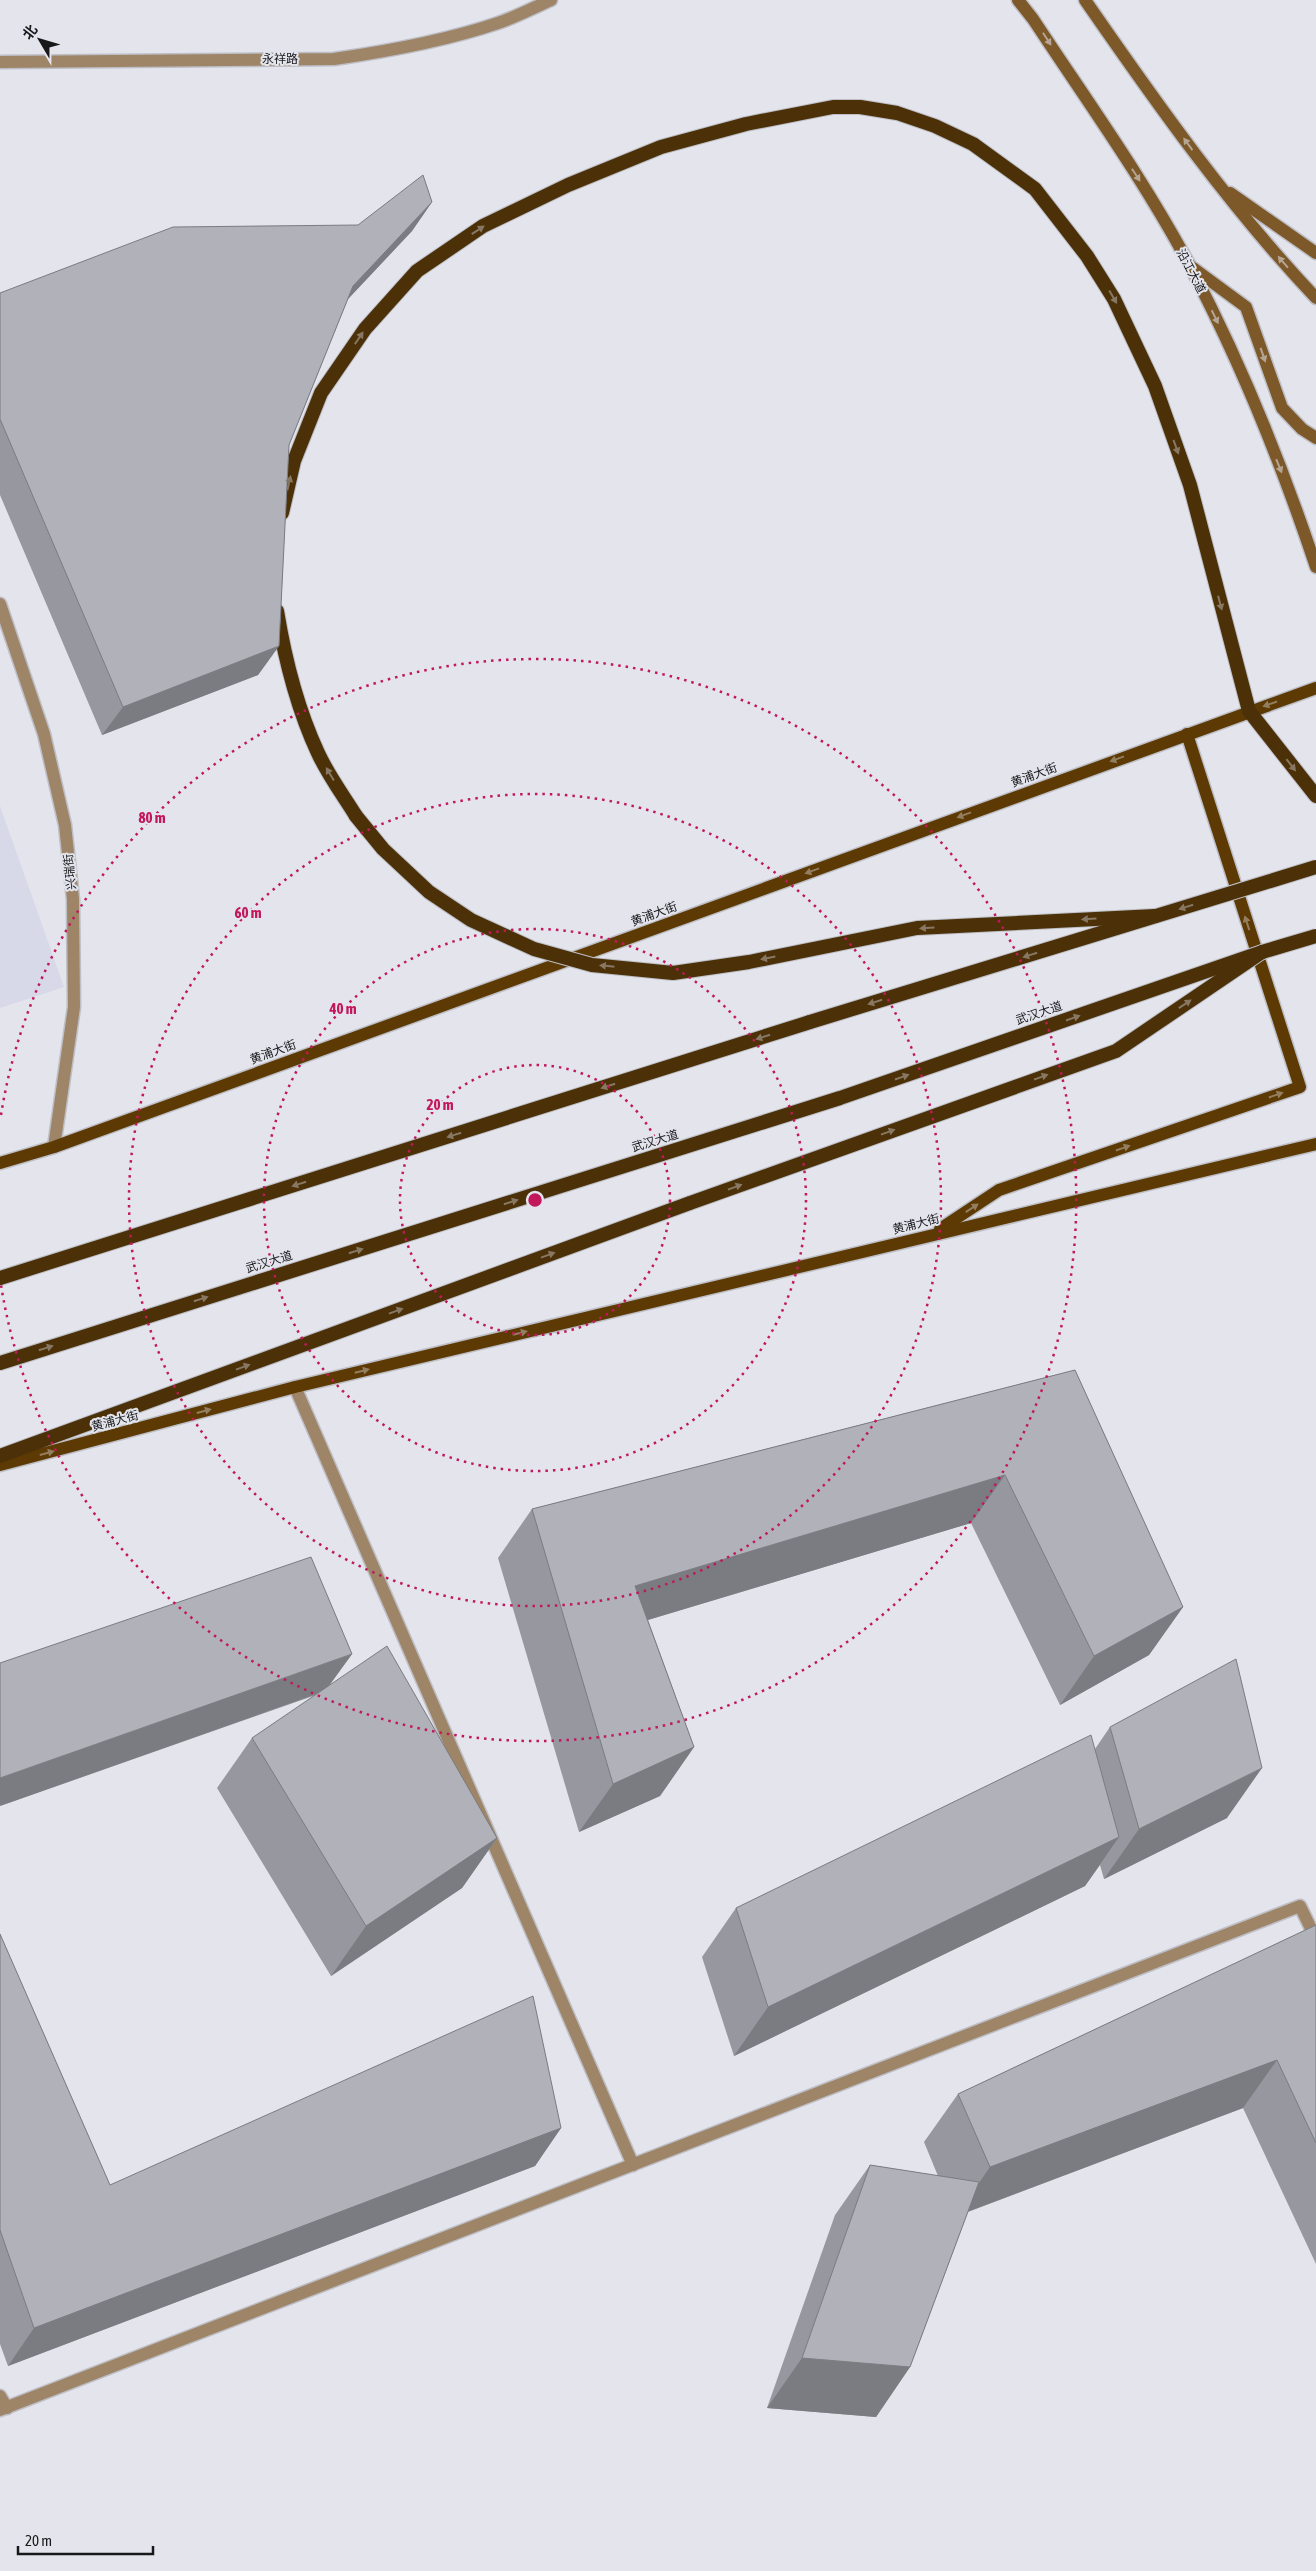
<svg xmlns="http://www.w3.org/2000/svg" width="1316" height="2571" viewBox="0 0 1316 2571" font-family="'Asap Condensed','Noto Sans SC',sans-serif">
  <rect width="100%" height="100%" fill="#e3e4ec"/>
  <path fill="#d7d8e8" d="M0,806L64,987L0,1008Z"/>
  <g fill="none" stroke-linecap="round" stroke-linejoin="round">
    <g stroke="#bebfc6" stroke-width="15">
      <g id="minor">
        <path d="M0,62L334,59C390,51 445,41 498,23C516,17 533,8 551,0"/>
        <path d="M0,604L44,734L65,825L73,899L74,1007L54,1147"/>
        <path d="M295,1387L633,2165"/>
        <path d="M0,2396L7,2408"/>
        <path d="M0,2410L1300,1906L1316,1939"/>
      </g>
    </g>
    <g stroke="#bebfc6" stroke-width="15">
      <g id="secondary">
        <path d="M1018,0L1033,19C1087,101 1145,181 1191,268C1241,363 1282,465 1316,567"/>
        <path d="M1085,0C1157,104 1229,206 1316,298"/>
        <path d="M1230,193L1316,253"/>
        <path d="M1193,268L1246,307L1282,408L1302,429L1316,438"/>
      </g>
    </g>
    <g stroke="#bebfc6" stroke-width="15">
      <g id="primary">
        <path d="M0,1163L54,1147L1316,688"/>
        <path d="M940,1229L999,1190L1300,1087L1187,734"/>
        <path d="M0,1465L295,1387L1316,1144"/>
      </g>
    </g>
    <g stroke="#bebfc6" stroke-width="16">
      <g id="trunk">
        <path d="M282,513L294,461L321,393L365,329L417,271L483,226L568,185L661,147L746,124L833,107H860L897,113L935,126L973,144L1035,189L1087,256L1114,299L1155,386L1190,485L1249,711L1316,796"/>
        <path d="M277,611C285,660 297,708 318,753C328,775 343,795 356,816"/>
        <path d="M0,1278L810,1022"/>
        <path d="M0,1363L840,1098"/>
        <path d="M0,1456L690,1203"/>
      </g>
    </g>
    <use href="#minor" stroke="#9f8567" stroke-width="12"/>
    <use href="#secondary" stroke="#7d5828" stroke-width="12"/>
    <use href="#primary" stroke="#5d3a03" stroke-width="12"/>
    <use href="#trunk" stroke="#4b3008" stroke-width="14"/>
    <g stroke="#bebfc6" stroke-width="16" stroke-linecap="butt">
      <g id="trunk-bridge">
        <path d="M356,816L383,849L429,892L471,920L534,949L592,965L673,973L749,962L917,928L1155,916"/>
        <path d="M810,1022L1316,867"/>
        <path d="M840,1098L1262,952L1316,936"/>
        <path d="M690,1203L1116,1051L1262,952"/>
      </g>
    </g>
    <use href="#trunk-bridge" stroke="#4b3008" stroke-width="14"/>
  </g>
  <g fill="#97989f">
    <path d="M432,202L412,231L348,299L289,445L279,646L258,675L102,735L0,495V293L358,225Z"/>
    <path d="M1075,1370L1183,1607L1149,1655L1060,1705L971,1523L648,1620L694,1747L660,1796L579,1832L498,1558L532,1509Z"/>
    <path d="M352,1654L329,1686L497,1838L462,1888L331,1976L217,1788L252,1738L316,1695L0,1806Z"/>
    <path d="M1110,1727L1227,1818L1104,1879L1100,1865L1085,1886L734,2056L702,1957L736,1908L1095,1749Z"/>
    <path d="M1316,1925V2264L1243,2108L968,2212L910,2367L876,2417L767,2408L835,2215L870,2165L938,2176L924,2142L958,2094Z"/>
    <path d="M0,1934L110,2185L561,2128L535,2166L8,2366L0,2344Z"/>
  </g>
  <g fill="#7b7c82">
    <path d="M432,202L412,231L333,315L353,286Z"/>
    <path d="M279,646L258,675L102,735L123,707Z"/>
    <path d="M1005,1475L971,1523L601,1634L635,1586Z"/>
    <path d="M1183,1607L1149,1655L1060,1705L1094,1656Z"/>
    <path d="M352,1654L325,1691L0,1806V1778Z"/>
    <path d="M694,1747L660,1796L579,1832L613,1784Z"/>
    <path d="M1262,1768L1227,1818L1104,1879L1139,1829Z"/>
    <path d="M1119,1837L1085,1886L734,2056L768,2007Z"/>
    <path d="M497,1838L462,1888L331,1976L366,1926Z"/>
    <path d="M1277,2060L1243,2108L956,2216L990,2167Z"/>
    <path d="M561,2128L535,2166L8,2366L34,2328Z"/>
    <path d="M802,2358L910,2367L876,2417L767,2408Z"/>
  </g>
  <g fill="#b0b1b9" stroke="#7b7c82">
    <path d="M423,175L432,202L353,286L289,445L279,646L123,707L0,419V293L173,227L358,225Z"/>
    <path d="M1075,1370L1183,1607L1094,1656L1005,1475L635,1586L694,1747L613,1784L532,1509Z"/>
    <path d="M311,1557L352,1654L0,1778V1663Z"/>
    <path d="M387,1646L497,1838L366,1926L252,1738Z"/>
    <path d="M1236,1659L1262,1768L1139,1829L1110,1727Z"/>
    <path d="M1091,1735L1119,1837L768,2007L736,1908Z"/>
    <path d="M1316,1925V2143L1277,2060L990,2167L958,2094Z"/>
    <path d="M0,1934L110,2185L533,1996L561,2128L34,2328L0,2230Z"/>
    <path d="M870,2165L979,2182L910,2367L802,2358Z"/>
  </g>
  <defs><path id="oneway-solid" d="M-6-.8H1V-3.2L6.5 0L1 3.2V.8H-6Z" transform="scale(1.25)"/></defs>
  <g fill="#b5a594">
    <use href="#oneway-solid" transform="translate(1047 39) rotate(57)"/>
    <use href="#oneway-solid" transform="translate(1188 144) rotate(-126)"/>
    <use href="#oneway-solid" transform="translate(1136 175) rotate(57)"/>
    <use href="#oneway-solid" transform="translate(1283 262) rotate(-131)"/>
    <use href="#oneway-solid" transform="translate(1215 317) rotate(64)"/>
    <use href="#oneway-solid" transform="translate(1263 355) rotate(71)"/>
    <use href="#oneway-solid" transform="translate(1279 466) rotate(68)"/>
  </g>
  <g fill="#887863">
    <use href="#oneway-solid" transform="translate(478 230) rotate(-33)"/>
    <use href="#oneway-solid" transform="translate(1113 297) rotate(60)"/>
    <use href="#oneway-solid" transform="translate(359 338) rotate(-56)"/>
    <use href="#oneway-solid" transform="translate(1176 447) rotate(70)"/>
    <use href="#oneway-solid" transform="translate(289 483) rotate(-77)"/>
    <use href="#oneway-solid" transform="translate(1220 603) rotate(75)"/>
    <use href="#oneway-solid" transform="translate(1291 765) rotate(52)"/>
    <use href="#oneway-solid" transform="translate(330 774) rotate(-121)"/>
    <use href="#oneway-solid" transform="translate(1186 907) rotate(163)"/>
    <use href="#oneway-solid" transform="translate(1089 919) rotate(177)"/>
    <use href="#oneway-solid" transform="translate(927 928) rotate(177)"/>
    <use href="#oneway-solid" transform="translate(1030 955) rotate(163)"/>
    <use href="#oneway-solid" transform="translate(768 958) rotate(169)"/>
    <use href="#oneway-solid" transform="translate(607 966) rotate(-174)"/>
    <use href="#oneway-solid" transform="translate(875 1002) rotate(163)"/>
    <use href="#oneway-solid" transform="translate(1185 1004) rotate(-34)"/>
    <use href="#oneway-solid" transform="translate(1073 1018) rotate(-19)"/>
    <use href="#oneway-solid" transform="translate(763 1037) rotate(162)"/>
    <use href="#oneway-solid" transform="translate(902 1077) rotate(-19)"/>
    <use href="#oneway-solid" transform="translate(1041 1077) rotate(-20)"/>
    <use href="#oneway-solid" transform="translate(608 1086) rotate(162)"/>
    <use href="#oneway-solid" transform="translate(888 1132) rotate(-20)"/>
    <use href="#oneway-solid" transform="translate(454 1135) rotate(162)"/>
    <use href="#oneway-solid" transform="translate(299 1184) rotate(162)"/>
    <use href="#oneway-solid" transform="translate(735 1187) rotate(-20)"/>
    <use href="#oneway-solid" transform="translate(511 1202) rotate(-17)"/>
    <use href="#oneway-solid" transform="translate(356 1251) rotate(-17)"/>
    <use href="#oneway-solid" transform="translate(548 1255) rotate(-20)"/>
    <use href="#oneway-solid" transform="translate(201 1299) rotate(-17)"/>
    <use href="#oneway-solid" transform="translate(396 1311) rotate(-20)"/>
    <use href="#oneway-solid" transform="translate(46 1348) rotate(-17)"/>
    <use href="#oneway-solid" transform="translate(243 1367) rotate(-20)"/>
  </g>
  <g fill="#937e60">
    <use href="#oneway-solid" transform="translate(1270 704) rotate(161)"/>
    <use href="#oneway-solid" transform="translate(1117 759) rotate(160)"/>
    <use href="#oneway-solid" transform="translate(964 815) rotate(160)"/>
    <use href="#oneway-solid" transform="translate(812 871) rotate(160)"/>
    <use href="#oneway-solid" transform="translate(1247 923) rotate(-108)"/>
    <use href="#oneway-solid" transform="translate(1276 1095) rotate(-19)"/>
    <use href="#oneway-solid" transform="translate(1123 1148) rotate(-19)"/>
    <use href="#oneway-solid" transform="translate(972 1208) rotate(-33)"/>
    <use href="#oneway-solid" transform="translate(520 1333) rotate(-14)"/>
    <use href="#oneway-solid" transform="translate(362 1371) rotate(-14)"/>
    <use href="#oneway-solid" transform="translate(204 1411) rotate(-15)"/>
    <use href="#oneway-solid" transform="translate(47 1453) rotate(-15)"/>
  </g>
  <g fill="none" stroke="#c2185b" stroke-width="2.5" stroke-dasharray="2.5 5">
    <circle cx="535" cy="1200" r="135"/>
    <circle cx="535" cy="1200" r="271"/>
    <circle cx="535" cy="1200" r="406"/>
    <path d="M1 1115A541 541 0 1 1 1 1285"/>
  </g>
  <g text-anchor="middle" stroke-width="4" stroke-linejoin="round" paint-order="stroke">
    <g font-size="12" fill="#18181b" stroke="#e3e4ec">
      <text x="280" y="63">永祥路</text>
      <text transform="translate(1191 271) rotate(62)" y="4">沿江大道</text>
      <text transform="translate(1034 775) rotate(-20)" y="4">黄浦大街</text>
      <text transform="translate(70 872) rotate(-96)" y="4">兴瑞街</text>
      <text transform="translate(654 914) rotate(-20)" y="4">黄浦大街</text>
      <text transform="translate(1039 1013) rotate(-19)" y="4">武汉大道</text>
      <text transform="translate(273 1052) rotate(-20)" y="4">黄浦大街</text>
      <text transform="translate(655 1141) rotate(-17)" y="4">武汉大道</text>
      <text transform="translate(916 1224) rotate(-14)" y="4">黄浦大街</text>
      <text transform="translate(269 1262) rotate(-17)" y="4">武汉大道</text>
      <text transform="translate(115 1421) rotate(-15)" y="4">黄浦大街</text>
    </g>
  </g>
  <circle cx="535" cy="1200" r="8" fill="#c2185b" stroke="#e3e4ec" stroke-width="2.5"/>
  <g font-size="15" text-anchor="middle" font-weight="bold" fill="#c2185b" stroke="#e3e4ec" stroke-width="4" stroke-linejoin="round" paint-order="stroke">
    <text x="152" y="823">80 m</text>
    <text x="248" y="918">60 m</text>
    <text x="343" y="1014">40 m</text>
    <text x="440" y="1110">20 m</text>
  </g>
  <g transform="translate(40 40) rotate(308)" stroke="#e3e4ec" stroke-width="4" paint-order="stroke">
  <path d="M0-4L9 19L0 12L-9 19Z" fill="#18181b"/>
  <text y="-8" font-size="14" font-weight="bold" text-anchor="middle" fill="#18181b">北</text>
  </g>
  <path d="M18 2546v8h135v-8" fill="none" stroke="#18181b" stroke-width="2.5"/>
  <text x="25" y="2546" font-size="15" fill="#18181b" stroke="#e3e4ec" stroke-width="4" paint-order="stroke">20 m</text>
</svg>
